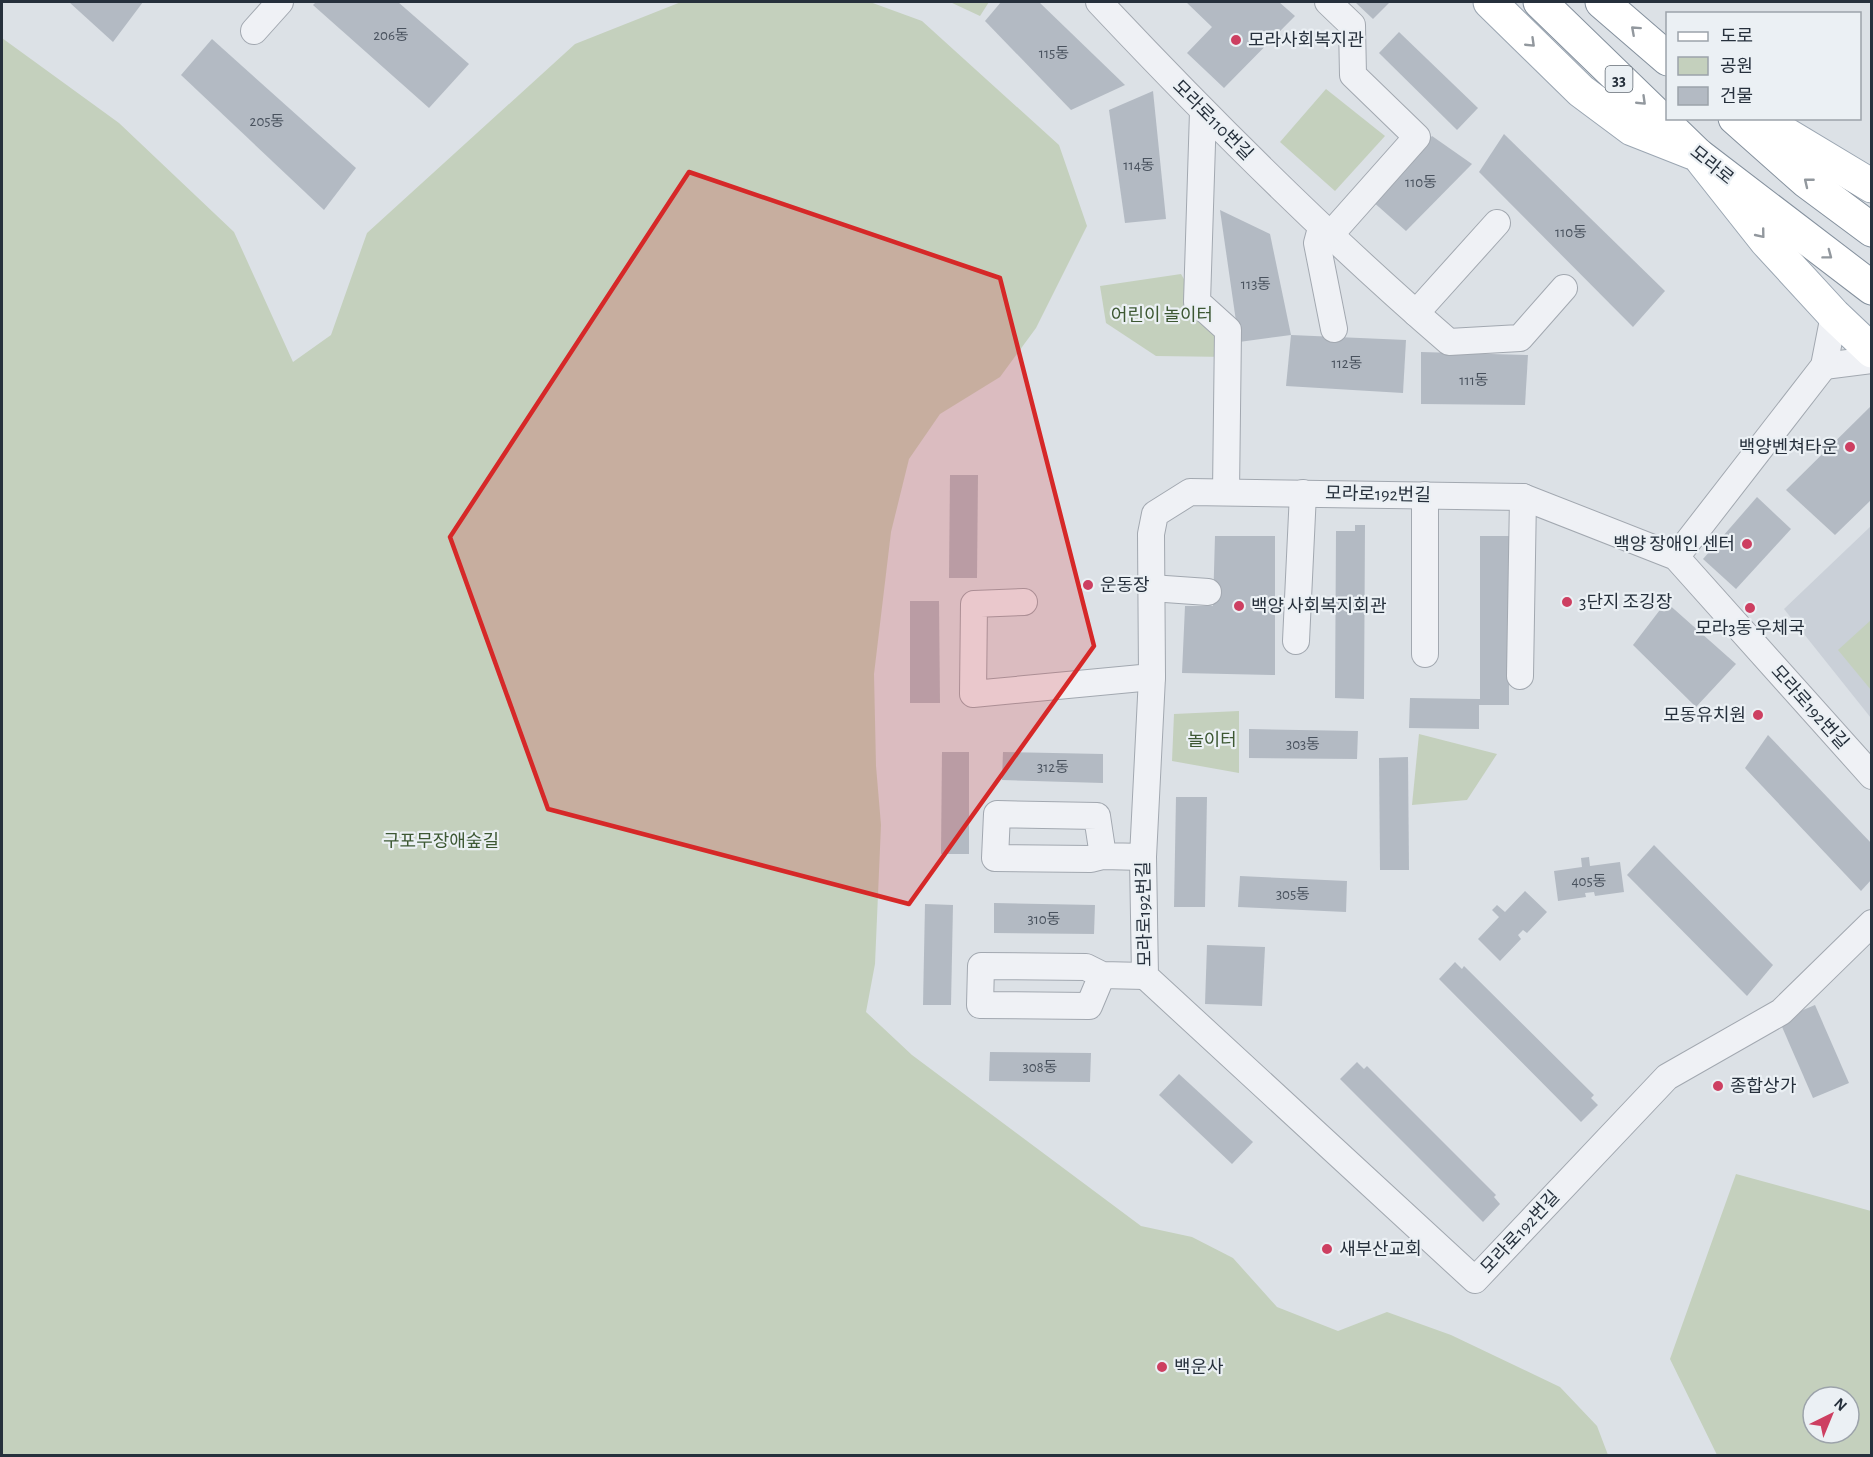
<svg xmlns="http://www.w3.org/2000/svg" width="1873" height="1457" viewBox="0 0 1873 1457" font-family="'Alegreya Sans','Noto Sans KR',sans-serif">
  <rect width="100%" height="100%" fill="#dce1e6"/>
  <path fill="#cad0d8" d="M1871,526V718L1784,609Z"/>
  <g fill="#c4d0bd" fill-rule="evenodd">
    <path d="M681,2H870L922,21L1059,145L1087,226L1036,328L1000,377L940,414L909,459L891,532L874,674L876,766L881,825L875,964L866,1012L912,1055L1141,1226L1192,1237L1233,1258L1277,1307L1338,1331L1387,1312L1451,1335L1560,1387L1597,1426L1608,1455H2V38L119,123L234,232L293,362L331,335L367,233L575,44Z"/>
    <path d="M950,2H989L980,16Z"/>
    <path d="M1326,89L1385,136L1335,191L1280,142Z"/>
    <path d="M1181,274L1229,357L1156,356L1106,323L1100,286Z"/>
    <path d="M1871,620V690L1838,650Z"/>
    <path d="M1239,711V773L1172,761L1174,714Z"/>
    <path d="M1419,734L1497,754L1467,800L1412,805Z"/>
    <path d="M1736,1174L1871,1211V1455H1717L1670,1359ZM1813,1397H1849V1433H1813Z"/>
  </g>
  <g fill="#b3bac3">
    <path d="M69,2H143L113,42Z"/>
    <path d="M316,2H398L469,64L429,108L313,5Z"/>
    <path d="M1001,2H1039L1125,85L1071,110L985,21Z"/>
    <path d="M1186,2H1279L1295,16L1224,88L1187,53L1212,27Z"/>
    <path d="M1355,2H1390L1373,19Z"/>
    <path d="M1399,32L1478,108L1457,130L1379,53Z"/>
    <path d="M212,39L356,168L324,210L181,75Z"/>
    <path d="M1153,91L1166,219L1125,223L1109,110Z"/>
    <path d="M1504,134L1665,291L1633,327L1479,172Z"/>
    <path d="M1432,136L1472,164L1406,231L1371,200Z"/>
    <path d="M1220,210L1270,234L1291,335L1239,342Z"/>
    <path d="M1291,335L1406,340L1403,393L1286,386Z"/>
    <path d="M1421,352L1528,355L1525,405L1421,404Z"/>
    <path d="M1872,405V499L1835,535L1786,490Z"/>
    <path d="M950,475H978L977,578H949Z"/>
    <path d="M1757,497L1791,529L1736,589L1703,559Z"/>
    <path d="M1355,525H1365L1364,699L1335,698L1336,531H1355Z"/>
    <path d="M1215,536H1275V675L1182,673L1185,606H1213Z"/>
    <path d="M1480,536H1509V705H1479V729L1409,728L1410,698L1480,699Z"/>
    <path d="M910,601H939L940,703H910Z"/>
    <path d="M1666,602L1736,664L1696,707L1633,645Z"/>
    <path d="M1249,729L1358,731L1357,759L1249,758Z"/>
    <path d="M1768,735L1872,844V879L1861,891L1745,768Z"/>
    <path d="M942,752H969V854H941Z"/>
    <path d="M1003,752L1103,754V783L1002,780Z"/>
    <path d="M1408,757L1409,870H1380L1379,758Z"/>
    <path d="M1176,797H1207L1205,907H1174Z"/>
    <path d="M1654,845L1773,965L1747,996L1627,875Z"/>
    <path d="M1589,857L1590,866L1620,862L1624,892L1595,896L1594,892L1585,893L1586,897L1558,901L1554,871L1582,867L1581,858Z"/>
    <path d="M1240,876L1347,881L1346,912L1238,907Z"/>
    <path d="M1525,891L1547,912L1527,933L1523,930L1518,935L1521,939L1500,961L1478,939L1499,917L1492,910L1497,905L1505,912Z"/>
    <path d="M994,903L1095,905L1094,934L994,933Z"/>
    <path d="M925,904L953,905L951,1005H923Z"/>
    <path d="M1207,945L1265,947L1262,1006L1205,1004Z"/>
    <path d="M1455,962L1462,969L1464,966L1594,1095L1591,1098L1598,1105L1581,1122L1439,979Z"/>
    <path d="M1815,1005L1849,1083L1813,1098L1779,1020Z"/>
    <path d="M990,1052L1091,1053L1090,1082L989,1081Z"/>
    <path d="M1357,1062L1364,1069L1367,1066L1496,1195L1494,1197L1500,1204L1483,1222L1340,1079Z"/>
    <path d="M1179,1074L1253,1142L1232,1164L1159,1095Z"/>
  </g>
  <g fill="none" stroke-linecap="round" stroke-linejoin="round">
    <g stroke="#a2a8b0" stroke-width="28">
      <g id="minor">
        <path d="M1099,2C1211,121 1325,235 1449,342L1520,338L1564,288"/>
        <path d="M1328,2L1352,25L1353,75L1417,137L1330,235"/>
        <path d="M254,31L280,2"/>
        <path d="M1203,112L1197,302L1228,330L1226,492"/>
        <path d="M1321,228L1317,243L1334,329"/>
        <path d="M1416,313L1497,223"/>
        <path d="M1824,366L1872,360"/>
        <path d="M1676,557L1824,366L1834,315"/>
        <path d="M1151,588L1208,592"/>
        <path d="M1024,602L974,604L973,694L1152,677"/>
        <path d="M1296,641L1303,493"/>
        <path d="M1425,654V495"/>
        <path d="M1520,676L1523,497"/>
        <path d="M1872,776L1676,557L1523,497L1190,492L1155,514L1151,534L1152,677L1143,857L1145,976L1475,1280L1667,1077L1781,1012L1872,923"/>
        <path d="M1103,856L1097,816L997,814L995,858L1091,859L1103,856L1143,857"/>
        <path d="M1102,975L1086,967L981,966L980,1005L1089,1006L1102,975L1145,976"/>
      </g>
    </g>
    <g stroke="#9ba6b2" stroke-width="35">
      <g id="major">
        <path d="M1490,2L1581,91L1632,129L1698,155L1766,241L1834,315L1872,351"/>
        <path d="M1759,118L1872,186"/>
      </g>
    </g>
    <g stroke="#84909d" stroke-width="35">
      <g id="highway">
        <path d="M1540,2L1698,155L1872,288"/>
        <path d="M1602,2L1668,59"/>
        <path d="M1735,118L1806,181L1872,230"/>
      </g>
    </g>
    <use href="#minor" stroke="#eff1f5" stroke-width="26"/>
    <use href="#major" stroke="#fff" stroke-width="33"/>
    <use href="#highway" stroke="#fff" stroke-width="33"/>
  </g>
  <defs><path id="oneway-chevron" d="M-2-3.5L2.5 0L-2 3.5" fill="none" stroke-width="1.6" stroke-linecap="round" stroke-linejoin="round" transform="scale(1.5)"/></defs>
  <g stroke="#92989e">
    <use href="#oneway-chevron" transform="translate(1635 30) rotate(-138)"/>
    <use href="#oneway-chevron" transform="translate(1531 43) rotate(44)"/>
    <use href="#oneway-chevron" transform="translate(1642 101) rotate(44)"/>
    <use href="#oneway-chevron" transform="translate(1808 182) rotate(-141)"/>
    <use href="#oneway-chevron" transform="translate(1761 234) rotate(51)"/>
    <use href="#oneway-chevron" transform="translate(1828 255) rotate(37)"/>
  </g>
  <path fill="#d62828" fill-opacity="0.2" stroke="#d62828" stroke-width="4.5" stroke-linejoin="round" d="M689,172L1000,278L1094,646L909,904L548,809L450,537Z"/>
  <g fill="#cd3f61" stroke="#ebf0f4" stroke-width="2">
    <circle cx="1236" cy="40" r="6"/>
    <circle cx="1850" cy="447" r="6"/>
    <circle cx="1747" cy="544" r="6"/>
    <circle cx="1088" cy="585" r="6"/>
    <circle cx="1567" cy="602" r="6"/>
    <circle cx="1239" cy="606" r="6"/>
    <circle cx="1750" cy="608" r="6"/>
    <circle cx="1758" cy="715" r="6"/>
    <circle cx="1718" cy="1086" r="6"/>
    <circle cx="1327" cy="1249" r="6"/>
    <circle cx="1162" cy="1367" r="6"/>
  </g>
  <g text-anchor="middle" stroke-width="4.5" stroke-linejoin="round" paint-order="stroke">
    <g font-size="15" fill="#49525e">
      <text x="391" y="40">206동</text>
      <text x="1054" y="58">115동</text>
      <text x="267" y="126">205동</text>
      <text x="1139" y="170">114동</text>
      <text x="1421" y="187">110동</text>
      <text x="1571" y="237">110동</text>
      <text x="1256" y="289">113동</text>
      <text x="1347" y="368">112동</text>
      <text x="1474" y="385">111동</text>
      <text x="1303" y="749">303동</text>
      <text x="1053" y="772">312동</text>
      <text x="1589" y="886">405동</text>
      <text x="1293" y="899">305동</text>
      <text x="1044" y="924">310동</text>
      <text x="1040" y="1072">308동</text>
    </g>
    <rect fill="#ebf0f4" stroke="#616a73" stroke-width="1.5" x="1605.5" y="66" width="27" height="26" rx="4.5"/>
    <g font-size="16" font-weight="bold" fill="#26303c">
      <text x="1619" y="85">33</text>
    </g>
    <g font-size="18" fill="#26303c" stroke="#ebf0f4" text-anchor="start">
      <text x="1248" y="46">모라사회복지관</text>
      <text x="1838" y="453" text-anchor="end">백양벤쳐타운</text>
      <text x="1735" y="550" text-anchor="end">백양 장애인 센터</text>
      <text x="1100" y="591">운동장</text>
      <text x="1579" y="608">3단지 조깅장</text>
      <text x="1251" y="612">백양 사회복지회관</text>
      <text x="1750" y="634" text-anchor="middle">모라3동 우체국</text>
      <text x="1746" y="721" text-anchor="end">모동유치원</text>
      <text x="1730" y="1092">종합상가</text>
      <text x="1339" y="1255">새부산교회</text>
      <text x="1174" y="1373">백운사</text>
    </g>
    <g font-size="18" fill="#26303c" stroke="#ebf0f4">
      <text transform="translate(1213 120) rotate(45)" y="6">모라로110번길</text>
      <text transform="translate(1712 165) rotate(39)" y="6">모라로</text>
      <text transform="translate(1378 494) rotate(1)" y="6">모라로192번길</text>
      <text transform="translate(1810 707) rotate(48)" y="6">모라로192번길</text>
      <text transform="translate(1144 914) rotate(-91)" y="6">모라로192번길</text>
      <text transform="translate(1520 1232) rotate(-47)" y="6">모라로192번길</text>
    </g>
    <g font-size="18" fill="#3d5833" stroke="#ebf0f4">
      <text x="1162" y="321">어린이 놀이터</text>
      <text x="1212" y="746">놀이터</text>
      <text x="441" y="847">구포무장애숲길</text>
    </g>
  </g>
  <rect width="1873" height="1457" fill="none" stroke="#26303c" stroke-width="6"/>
  <rect x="1666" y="12" width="195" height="108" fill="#ebf0f4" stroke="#9ca3aa" stroke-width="1.5"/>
  <rect x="1678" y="32" width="30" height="9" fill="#ffffff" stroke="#9ca3aa" stroke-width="1.5"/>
  <text x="1720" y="42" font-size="18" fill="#26303c">도로</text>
  <rect x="1678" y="57" width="30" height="18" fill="#c4d0bd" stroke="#9ca3aa" stroke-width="1.5"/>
  <text x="1720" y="72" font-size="18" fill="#26303c">공원</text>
  <rect x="1678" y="87" width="30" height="18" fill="#b3bac3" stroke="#9ca3aa" stroke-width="1.5"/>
  <text x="1720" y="102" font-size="18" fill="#26303c">건물</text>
  <g transform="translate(1831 1415) rotate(43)"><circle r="28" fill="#ebf0f4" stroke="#9ca3aa" stroke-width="1.5"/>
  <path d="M0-4.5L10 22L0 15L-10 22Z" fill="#cd3f61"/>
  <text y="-9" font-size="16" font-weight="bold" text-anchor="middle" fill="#26303c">N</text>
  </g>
</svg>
